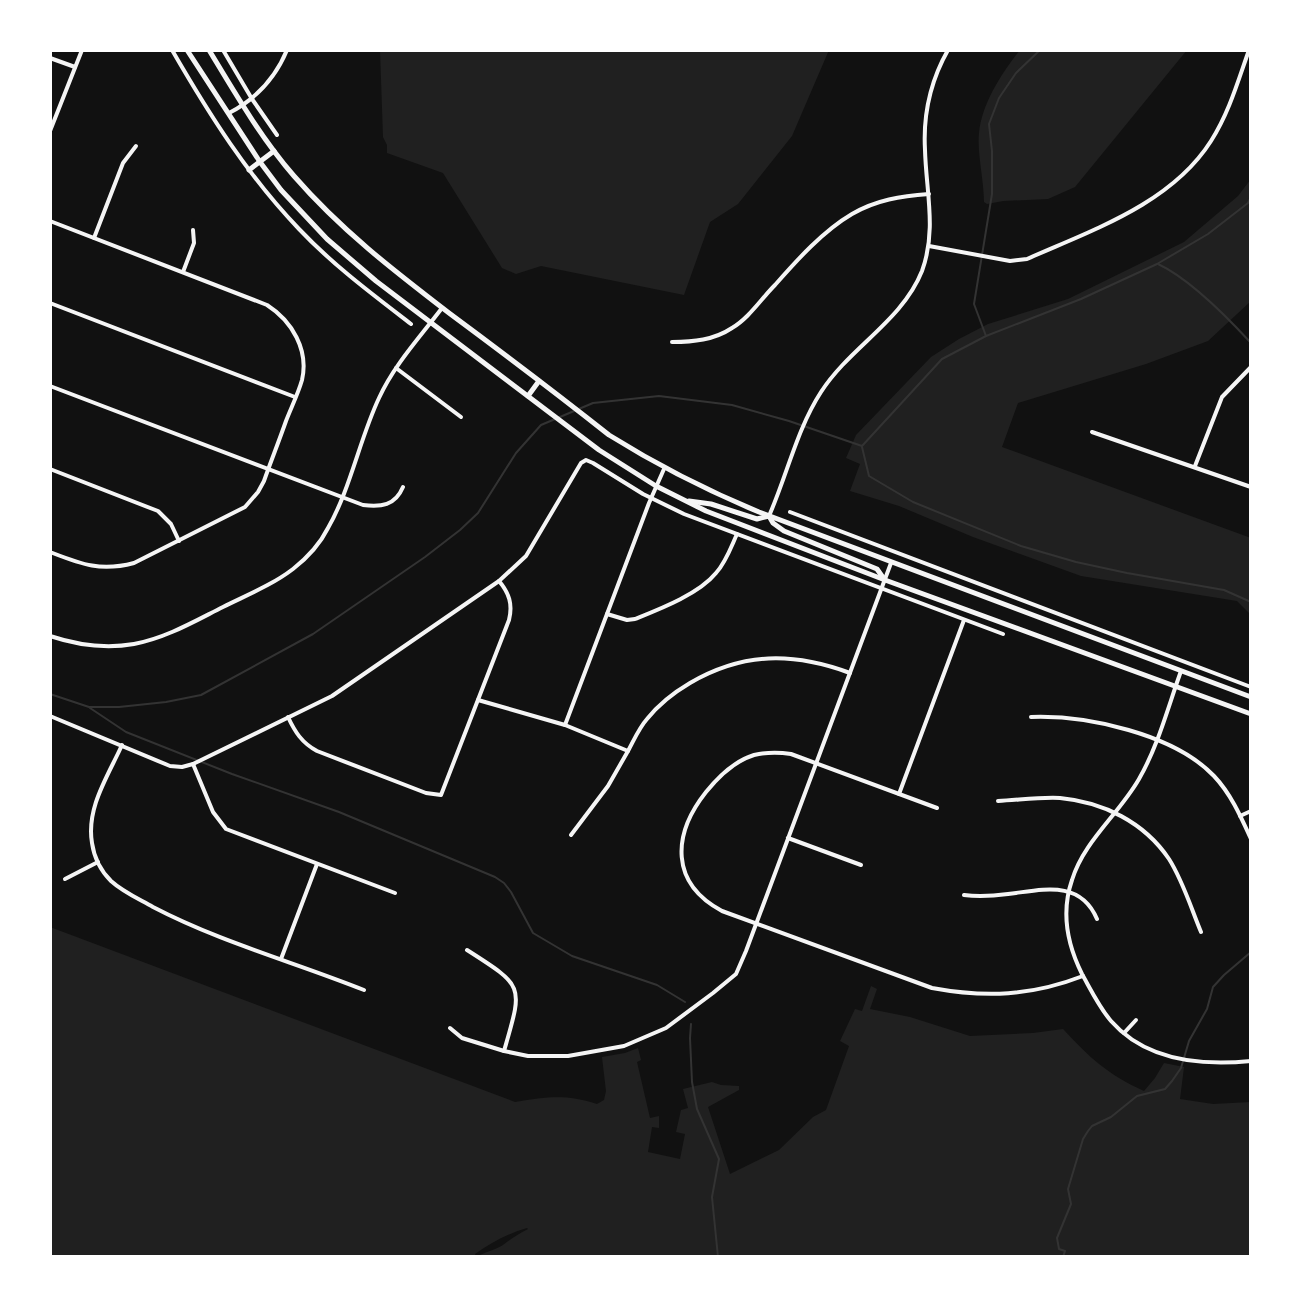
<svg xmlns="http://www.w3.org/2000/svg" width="1301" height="1307" viewBox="0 0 1301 1307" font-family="Ubuntu,sans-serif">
  <rect width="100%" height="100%" fill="#111"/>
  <g fill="#202020">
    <path d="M380,50H829L792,136L738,204L710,222L684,295L541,266L516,274L502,268L443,173L387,153V145L383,137Z"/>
    <path d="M1020,50H1187L1075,187L1048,199L1003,201L987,204L984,202C984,180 977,154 979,133C982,103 1002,73 1020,50Z"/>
    <path d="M1251,179V301L1208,341L1146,364L1018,403L1002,447L1251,538V615L1237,601L1081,576L973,537L899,506L850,491L860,464L846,458L856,435L931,357L959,339L988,324L1068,299L1184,242L1238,196Z"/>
    <path d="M50,927L515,1102C548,1097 565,1094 597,1104L604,1100L606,1091L602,1057L625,1053L638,1048L641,1060L637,1062L650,1118L659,1116V1128L652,1127L648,1152L680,1159L685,1134L676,1132L681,1110L688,1108L683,1089L712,1082L721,1085L739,1086V1090L708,1107L730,1174L779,1150L813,1117L826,1110L849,1046L840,1041L855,1009L862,1011L871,986L877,989L870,1009L910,1017L970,1036L1033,1033L1063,1029C1090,1058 1107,1074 1144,1091L1155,1078L1164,1063L1184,1067L1180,1099L1213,1104L1251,1102V1257H476C485,1252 495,1250 503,1245C511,1239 518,1234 528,1229L527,1228C509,1233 490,1243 475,1254L476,1257H50Z"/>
  </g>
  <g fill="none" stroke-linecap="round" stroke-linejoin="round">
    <g stroke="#333" stroke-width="2">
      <path d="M1158,264C1188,278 1228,318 1251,343"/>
      <path d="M986,336L974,304L992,194V151L989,124L999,98L1016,73L1040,50"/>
      <path d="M862,447L869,476L913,502L1021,546L1076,562L1127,573L1224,590L1251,602"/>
      <path d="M50,694L89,707H119L166,702L201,695L313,634L425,557L460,530L478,513L516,453L541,425L593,403L659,396L732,405L789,421L862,446L942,359L986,336L1081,299L1157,264L1208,234L1248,203L1251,197"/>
      <path d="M90,708L126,732L232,774L339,812L495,877L504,883L511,892L533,933L572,956L657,985L685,1002"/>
      <path d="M691,1024L690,1038L692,1082L697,1109L719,1159L712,1197L718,1257"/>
      <path d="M1063,1257L1065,1251L1059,1249L1057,1238L1071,1204L1068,1189L1083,1139L1088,1131L1092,1126L1111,1117L1137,1096L1165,1089L1172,1081L1181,1068L1189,1041L1207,1009L1213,987L1224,975L1251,952"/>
    </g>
    <g stroke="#f5f5f5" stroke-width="4">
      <path d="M172,50C209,114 248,176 299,229C333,265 372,294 411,324"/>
      <path d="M223,50L252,99L277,135"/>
      <path d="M50,58L75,67"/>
      <path d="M229,113C256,99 275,79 287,50"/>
      <path d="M50,131L82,50"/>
      <path d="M50,221L267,305C292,321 309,350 302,380C298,394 291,408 286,421C279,441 271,461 264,481L258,492L245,507L134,563C100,572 81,564 50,552"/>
      <path d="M94,238L123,163L136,146"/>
      <path d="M929,246L1010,261L1027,259C1092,230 1171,204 1211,141C1229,113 1238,81 1249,50"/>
      <path d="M183,272L194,243L193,230"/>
      <path d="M50,303L295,397"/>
      <path d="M672,342C693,342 714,340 732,328C749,318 761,299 775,285C797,260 823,231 852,214C876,200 901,196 929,194"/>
      <path d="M396,368L461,417"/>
      <path d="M50,386L363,505C381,507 395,506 403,487"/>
      <path d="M1092,432L1251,487"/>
      <path d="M1195,466L1222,397L1251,367"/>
      <path d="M50,469L158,511L171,524L179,541"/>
      <path d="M790,512L1251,687"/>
      <path d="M607,614L627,620L635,619C660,609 699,594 716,573C726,562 731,547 737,534"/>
      <path d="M50,636C77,645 105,649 134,644C166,638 195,621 223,607C247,595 272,585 293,569C307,558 320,544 328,528C350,490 360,438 379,398C394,365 420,337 442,308"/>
      <path d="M1181,671C1168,707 1158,746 1139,779C1119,814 1084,841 1072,880C1061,912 1067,944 1082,974C1091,990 1099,1007 1111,1021C1146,1061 1201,1066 1251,1061"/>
      <path d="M478,700L565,725L628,751C634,740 639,728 647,719C659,704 673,693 690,683C743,652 793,652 850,673"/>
      <path d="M50,716L170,766L182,767L193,764L332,696L499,581L526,556L581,463L586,460L593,463L643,494L684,514L1003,634"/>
      <path d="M288,717C295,732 302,743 317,751L426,793L441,795L509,620C513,604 509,593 499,581"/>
      <path d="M1031,717C1087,715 1174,734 1214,776C1231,794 1241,817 1251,839"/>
      <path d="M565,725L649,503L664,469"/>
      <path d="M122,745C108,776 86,808 92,843C94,857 101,871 111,881C123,892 139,899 153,907C220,942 294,962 364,990"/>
      <path d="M193,764L213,812L226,829L395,893"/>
      <path d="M899,794L964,620"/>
      <path d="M998,801C1019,800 1039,797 1060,798C1103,802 1144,822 1169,859C1183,881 1191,908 1201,932"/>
      <path d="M937,808L791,754C778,752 767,752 754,755C734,761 719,776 706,792C672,835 670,883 722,911L932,988C986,998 1031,996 1083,976"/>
      <path d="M1240,816L1251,811"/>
      <path d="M571,835L608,786L628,751"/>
      <path d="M788,838L861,865"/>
      <path d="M65,879L98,862"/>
      <path d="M964,895C979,897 993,896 1008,894C1042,890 1080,879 1097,919"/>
      <path d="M467,950C525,987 523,985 504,1051"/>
      <path d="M281,959L317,864"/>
      <path d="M450,1028L462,1038L504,1051L528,1056H568L624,1046L666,1028L713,993L736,974L746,951L891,563"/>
      <path d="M1124,1033L1136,1020"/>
    </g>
    <path stroke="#f5f5f5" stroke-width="4" d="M769,516C787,475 797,429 821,392C850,347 902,321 922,271C937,230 926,191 925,150C923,115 931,80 948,50"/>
    <g stroke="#f5f5f5" stroke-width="5">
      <path d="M187,50L260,162L281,190L327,239L376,281L599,450L656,486L706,511L885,580L1251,714"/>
      <path d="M209,50C235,93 261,138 294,176C341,230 393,270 449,313C503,353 556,393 609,435C657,465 706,490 759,512L1251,697"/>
      <path d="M249,170L274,151"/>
      <path d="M528,396L539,381"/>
      <path d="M689,501L711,504L757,519L769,516L773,523L784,531L877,569L884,579"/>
    </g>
  </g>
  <rect width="1301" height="1307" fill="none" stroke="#ffffff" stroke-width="104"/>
</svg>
